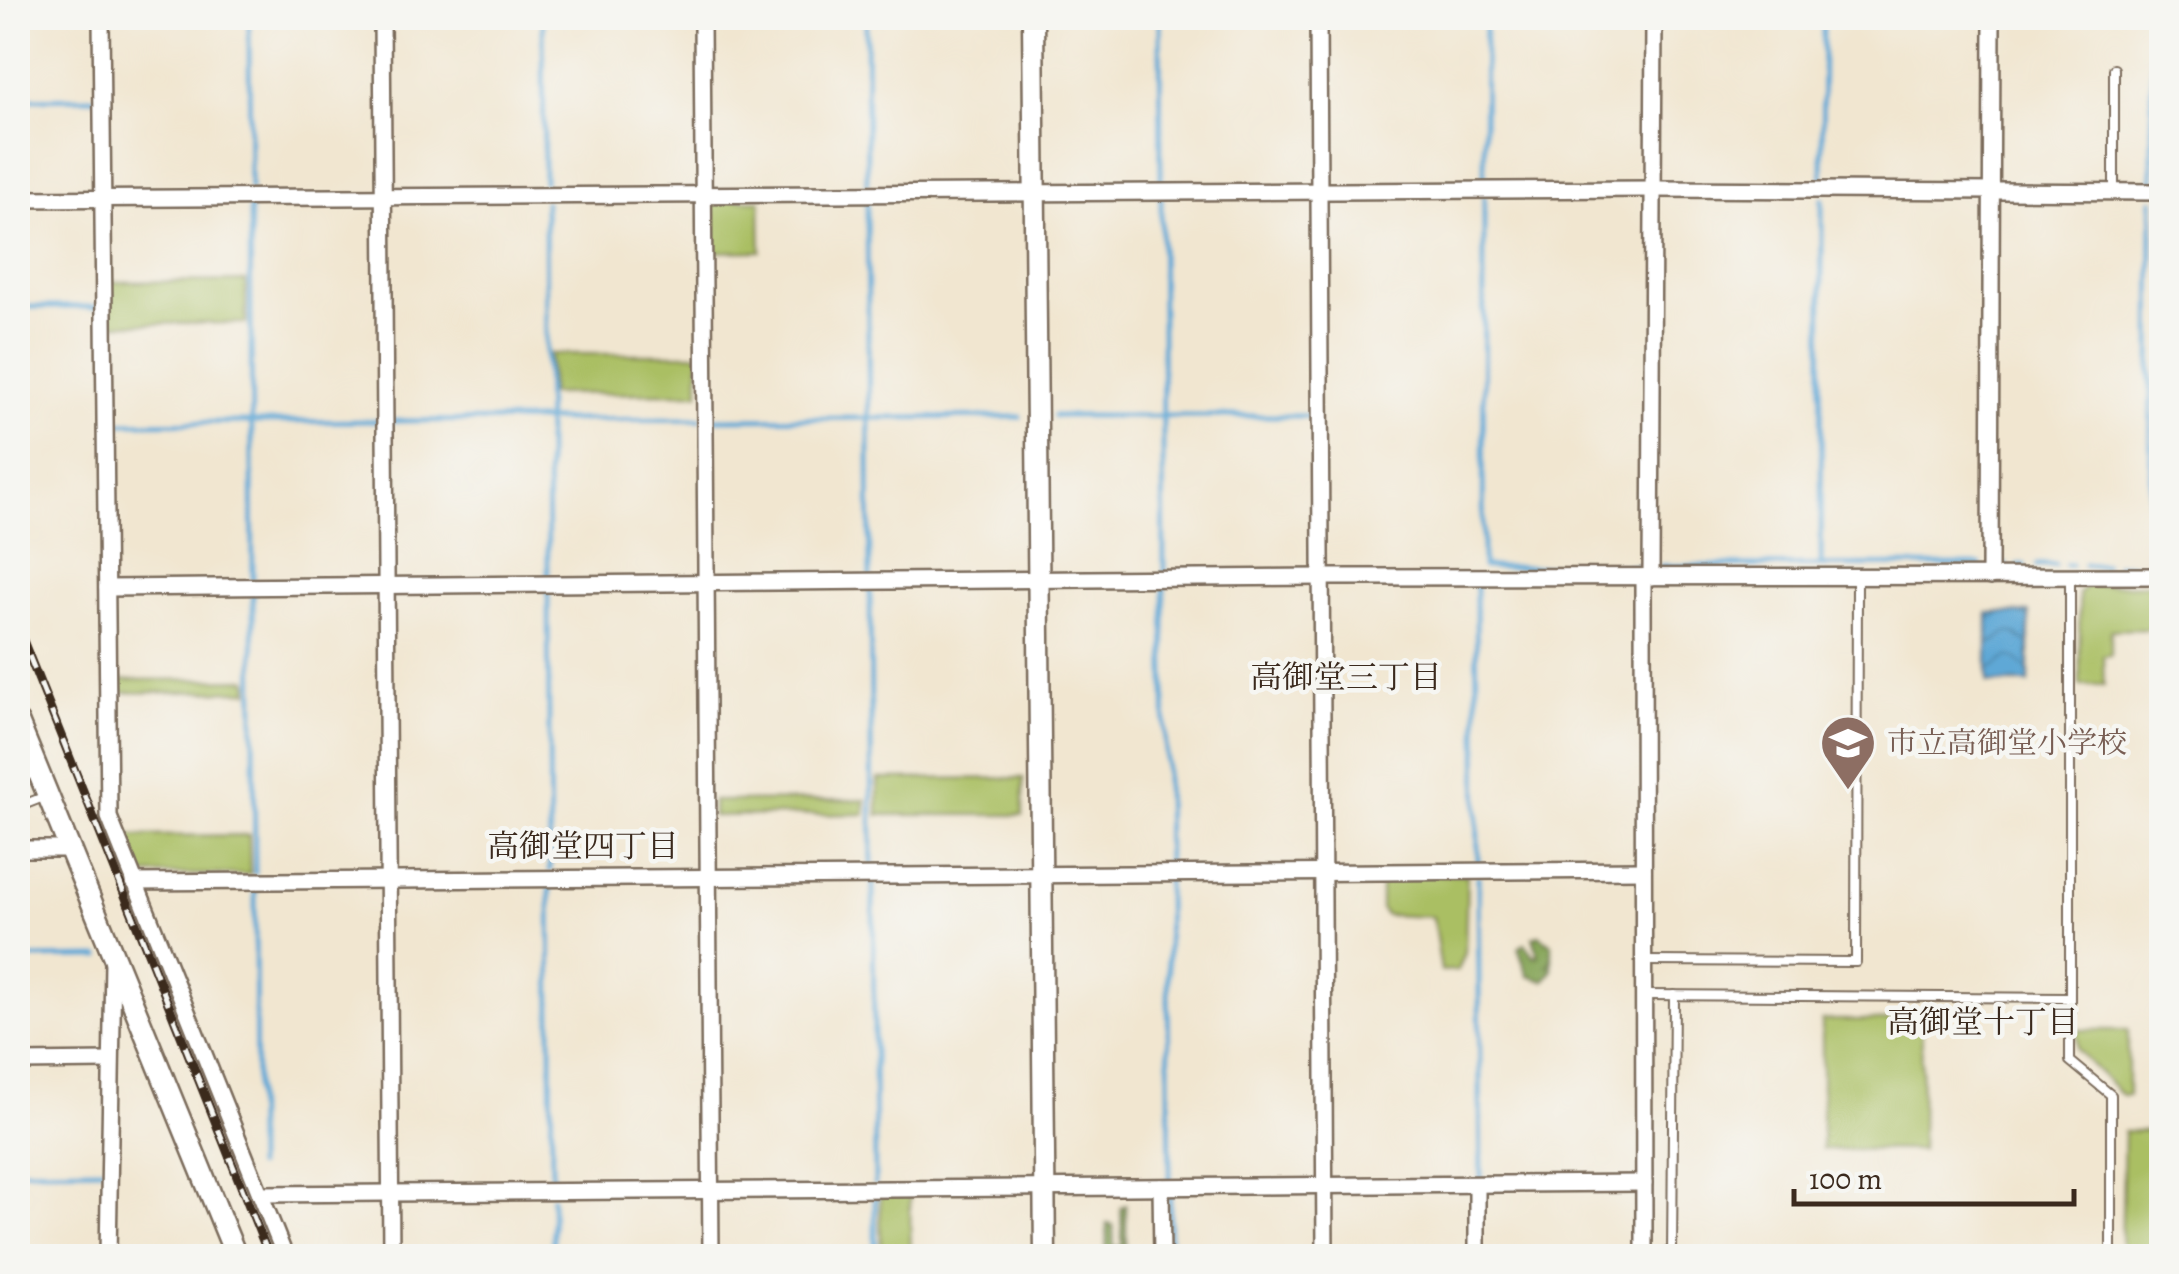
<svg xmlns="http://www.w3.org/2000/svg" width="2179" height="1274" viewBox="0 0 2179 1274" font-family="Alegreya,'Noto Serif JP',serif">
  <defs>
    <pattern id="forest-firs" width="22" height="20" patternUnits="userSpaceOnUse" patternTransform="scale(2.5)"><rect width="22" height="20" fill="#87a65a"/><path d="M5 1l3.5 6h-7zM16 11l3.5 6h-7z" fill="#70874a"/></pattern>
    <pattern id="water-waves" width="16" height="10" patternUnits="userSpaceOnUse" patternTransform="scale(2.5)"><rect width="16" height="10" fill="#5fa8d6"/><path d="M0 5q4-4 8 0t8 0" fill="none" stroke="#5089ad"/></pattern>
  </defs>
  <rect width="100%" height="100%" fill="#f6f6f2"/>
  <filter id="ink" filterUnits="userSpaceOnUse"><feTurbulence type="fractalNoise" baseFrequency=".01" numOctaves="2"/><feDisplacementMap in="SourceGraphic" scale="20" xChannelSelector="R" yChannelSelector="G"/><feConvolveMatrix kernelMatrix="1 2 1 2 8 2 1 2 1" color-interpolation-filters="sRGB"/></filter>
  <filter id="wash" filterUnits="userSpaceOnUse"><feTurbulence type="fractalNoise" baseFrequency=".0048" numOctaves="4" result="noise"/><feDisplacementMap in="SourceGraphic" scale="40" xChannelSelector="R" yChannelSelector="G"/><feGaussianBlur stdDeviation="2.25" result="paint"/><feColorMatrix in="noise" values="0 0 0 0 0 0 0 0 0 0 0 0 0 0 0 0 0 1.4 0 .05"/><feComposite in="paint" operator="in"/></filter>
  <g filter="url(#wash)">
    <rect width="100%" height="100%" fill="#f1e6d0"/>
    <g fill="#aabf64" stroke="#727441" stroke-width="2.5">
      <path d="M716,200H760L761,251L709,252L708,207Z"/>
      <path d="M246,281V323L111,324L110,282Z"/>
      <path d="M550,354H699V393L550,394Z"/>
      <path d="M2153,584L2157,590V629L2111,630V655L2103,656L2104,685H2080L2079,593L2087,585Z"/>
      <path d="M248,679L249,691L113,693V680Z"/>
      <path d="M1023,778V815H878V779Z"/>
      <path d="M865,800V814L713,816V801Z"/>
      <path d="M249,835L250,874L138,875L122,836Z"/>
      <path d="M1467,874L1465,953L1458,970L1441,971L1433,917L1386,915L1381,909V875Z"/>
      <path d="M1822,1020H1922L1921,1150L1822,1149Z"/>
      <path d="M2077,1030H2128V1095H2122L2077,1050Z"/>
      <path d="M2124,1131H2161V1256H2121Z"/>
      <path d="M880,1195H910L911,1256H881Z"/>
    </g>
    <g fill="url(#forest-firs)" stroke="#61683c" stroke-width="2.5">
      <path d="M1539,935L1552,944V971L1544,981L1528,976L1518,948L1525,943L1533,956H1538L1533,937Z"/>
      <path d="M1126,1205V1256H1106L1107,1224L1113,1225L1114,1248L1122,1246L1121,1207Z"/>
    </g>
    <rect fill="url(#water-waves)" stroke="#4d697a" stroke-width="2.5" x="1988" y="613" width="41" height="70"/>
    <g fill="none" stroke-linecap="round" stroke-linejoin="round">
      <g stroke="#5fa8d6" stroke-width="5">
        <path d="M249,18L250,188"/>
        <path d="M543,18L544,182"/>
        <path d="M866,18L867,183"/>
        <path d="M1160,18L1161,182"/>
        <path d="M18,99L96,98"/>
        <path d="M1484,182L1485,18"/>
        <path d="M1822,183L1823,18"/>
        <path d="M2152,185V18"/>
        <path d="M1484,197L1483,567H1641"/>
        <path d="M1161,198L1164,573"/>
        <path d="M867,200L870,577"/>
        <path d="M545,202L548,576"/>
        <path d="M250,206L253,579"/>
        <path d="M18,307H98"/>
        <path d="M1054,416H1315"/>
        <path d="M711,419L1020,417"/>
        <path d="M391,421L700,419"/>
        <path d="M112,423L380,421"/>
        <path d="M2150,555L2152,200"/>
        <path d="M1999,565H2006"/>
        <path d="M2018,565H2024"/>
        <path d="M2037,565H2055"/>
        <path d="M2066,565H2071"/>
        <path d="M2084,565H2104"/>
        <path d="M2117,565H2136"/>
        <path d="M2147,565H2162"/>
        <path d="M1661,566L1980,565"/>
        <path d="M1821,566L1822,199"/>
        <path d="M1476,584L1478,865"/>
        <path d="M1164,585L1167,867"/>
        <path d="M870,588L872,870"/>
        <path d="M548,589L550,870"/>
        <path d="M253,591L255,873"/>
        <path d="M1478,877L1481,1179"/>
        <path d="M1167,879L1170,1181"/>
        <path d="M873,880L875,1184"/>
        <path d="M550,883L552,1185"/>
        <path d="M255,885L256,1167"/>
        <path d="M18,958L100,957"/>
        <path d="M18,1170L102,1169"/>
        <path d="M875,1196V1256"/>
        <path d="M552,1197L553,1256"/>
        <path d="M1169,1256L1170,1191"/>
      </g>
    </g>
  </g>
  <g filter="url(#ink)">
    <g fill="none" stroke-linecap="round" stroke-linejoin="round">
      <g stroke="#7b6c5c" stroke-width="12">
        <g id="service">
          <path d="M2114,191V69"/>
          <path d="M2070,576V1061L2111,1095V1256"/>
          <path d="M18,807L46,796"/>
          <path d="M1644,961L1856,962L1857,577"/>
          <path d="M1644,995L2070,998"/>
          <path d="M1672,1256L1674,995"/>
        </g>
      </g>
      <g stroke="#7b6c5c" stroke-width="20">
        <g id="minor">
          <path d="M101,18L109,817L285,1256"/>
          <path d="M382,18L391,1256"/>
          <path d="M702,18L711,1256"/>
          <path d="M1318,18L1325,1256"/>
          <path d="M18,199L1654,189L2162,192"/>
          <path d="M1643,577L1644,1256"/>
          <path d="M1651,577L1654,18"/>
          <path d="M1990,577L1992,18"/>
          <path d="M107,588L1322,577L2162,576"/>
          <path d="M18,849H68"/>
          <path d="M134,882L1643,870"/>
          <path d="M18,1062L110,1061"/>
          <path d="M1477,1185V1256"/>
          <path d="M1161,1187L1162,1256"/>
          <path d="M260,1194L1644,1183"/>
          <path d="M108,1256L113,961"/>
        </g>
      </g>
      <g stroke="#7b6c5c" stroke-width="25">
        <g id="tertiary">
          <path d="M1033,18L1045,1256"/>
          <path d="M18,722L236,1256"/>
        </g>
      </g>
      <use href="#service" stroke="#fff" stroke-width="8"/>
      <use href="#minor" stroke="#fff" stroke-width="15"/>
      <use href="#tertiary" stroke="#fff" stroke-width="20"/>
      <g stroke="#3b2a1e" stroke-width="9">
        <path id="rail" d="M18,628L269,1256"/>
      </g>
      <use href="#rail" stroke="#f6f6f2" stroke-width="5" stroke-dasharray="15" stroke-linecap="butt"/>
    </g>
  </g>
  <defs>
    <g id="school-pin" transform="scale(2.875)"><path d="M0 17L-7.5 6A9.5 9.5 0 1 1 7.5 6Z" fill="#8d6e63" stroke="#f6f6f2"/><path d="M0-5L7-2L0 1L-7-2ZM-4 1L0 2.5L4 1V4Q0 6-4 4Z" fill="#fff"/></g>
  </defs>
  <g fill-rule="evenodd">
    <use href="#school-pin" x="1848" y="743"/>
  </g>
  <g text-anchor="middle" stroke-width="9" stroke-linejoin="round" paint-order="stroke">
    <g font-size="30" fill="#785e54" stroke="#f6f6f2" text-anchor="start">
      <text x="1887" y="753">市立高御堂小学校</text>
    </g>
    <g font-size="32" fill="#3b2a1e" stroke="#f6f6f2">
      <text x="1346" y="688">高御堂三丁目</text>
      <text x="583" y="857">高御堂四丁目</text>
      <text x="1983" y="1033">高御堂十丁目</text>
    </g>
  </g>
  <rect width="2179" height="1274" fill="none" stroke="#f6f6f2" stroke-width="60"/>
  <path d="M1794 1189v15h280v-15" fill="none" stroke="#3b2a1e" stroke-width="5"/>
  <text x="1809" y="1189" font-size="30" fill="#3b2a1e" stroke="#f6f6f2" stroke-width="8" paint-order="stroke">100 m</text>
</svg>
